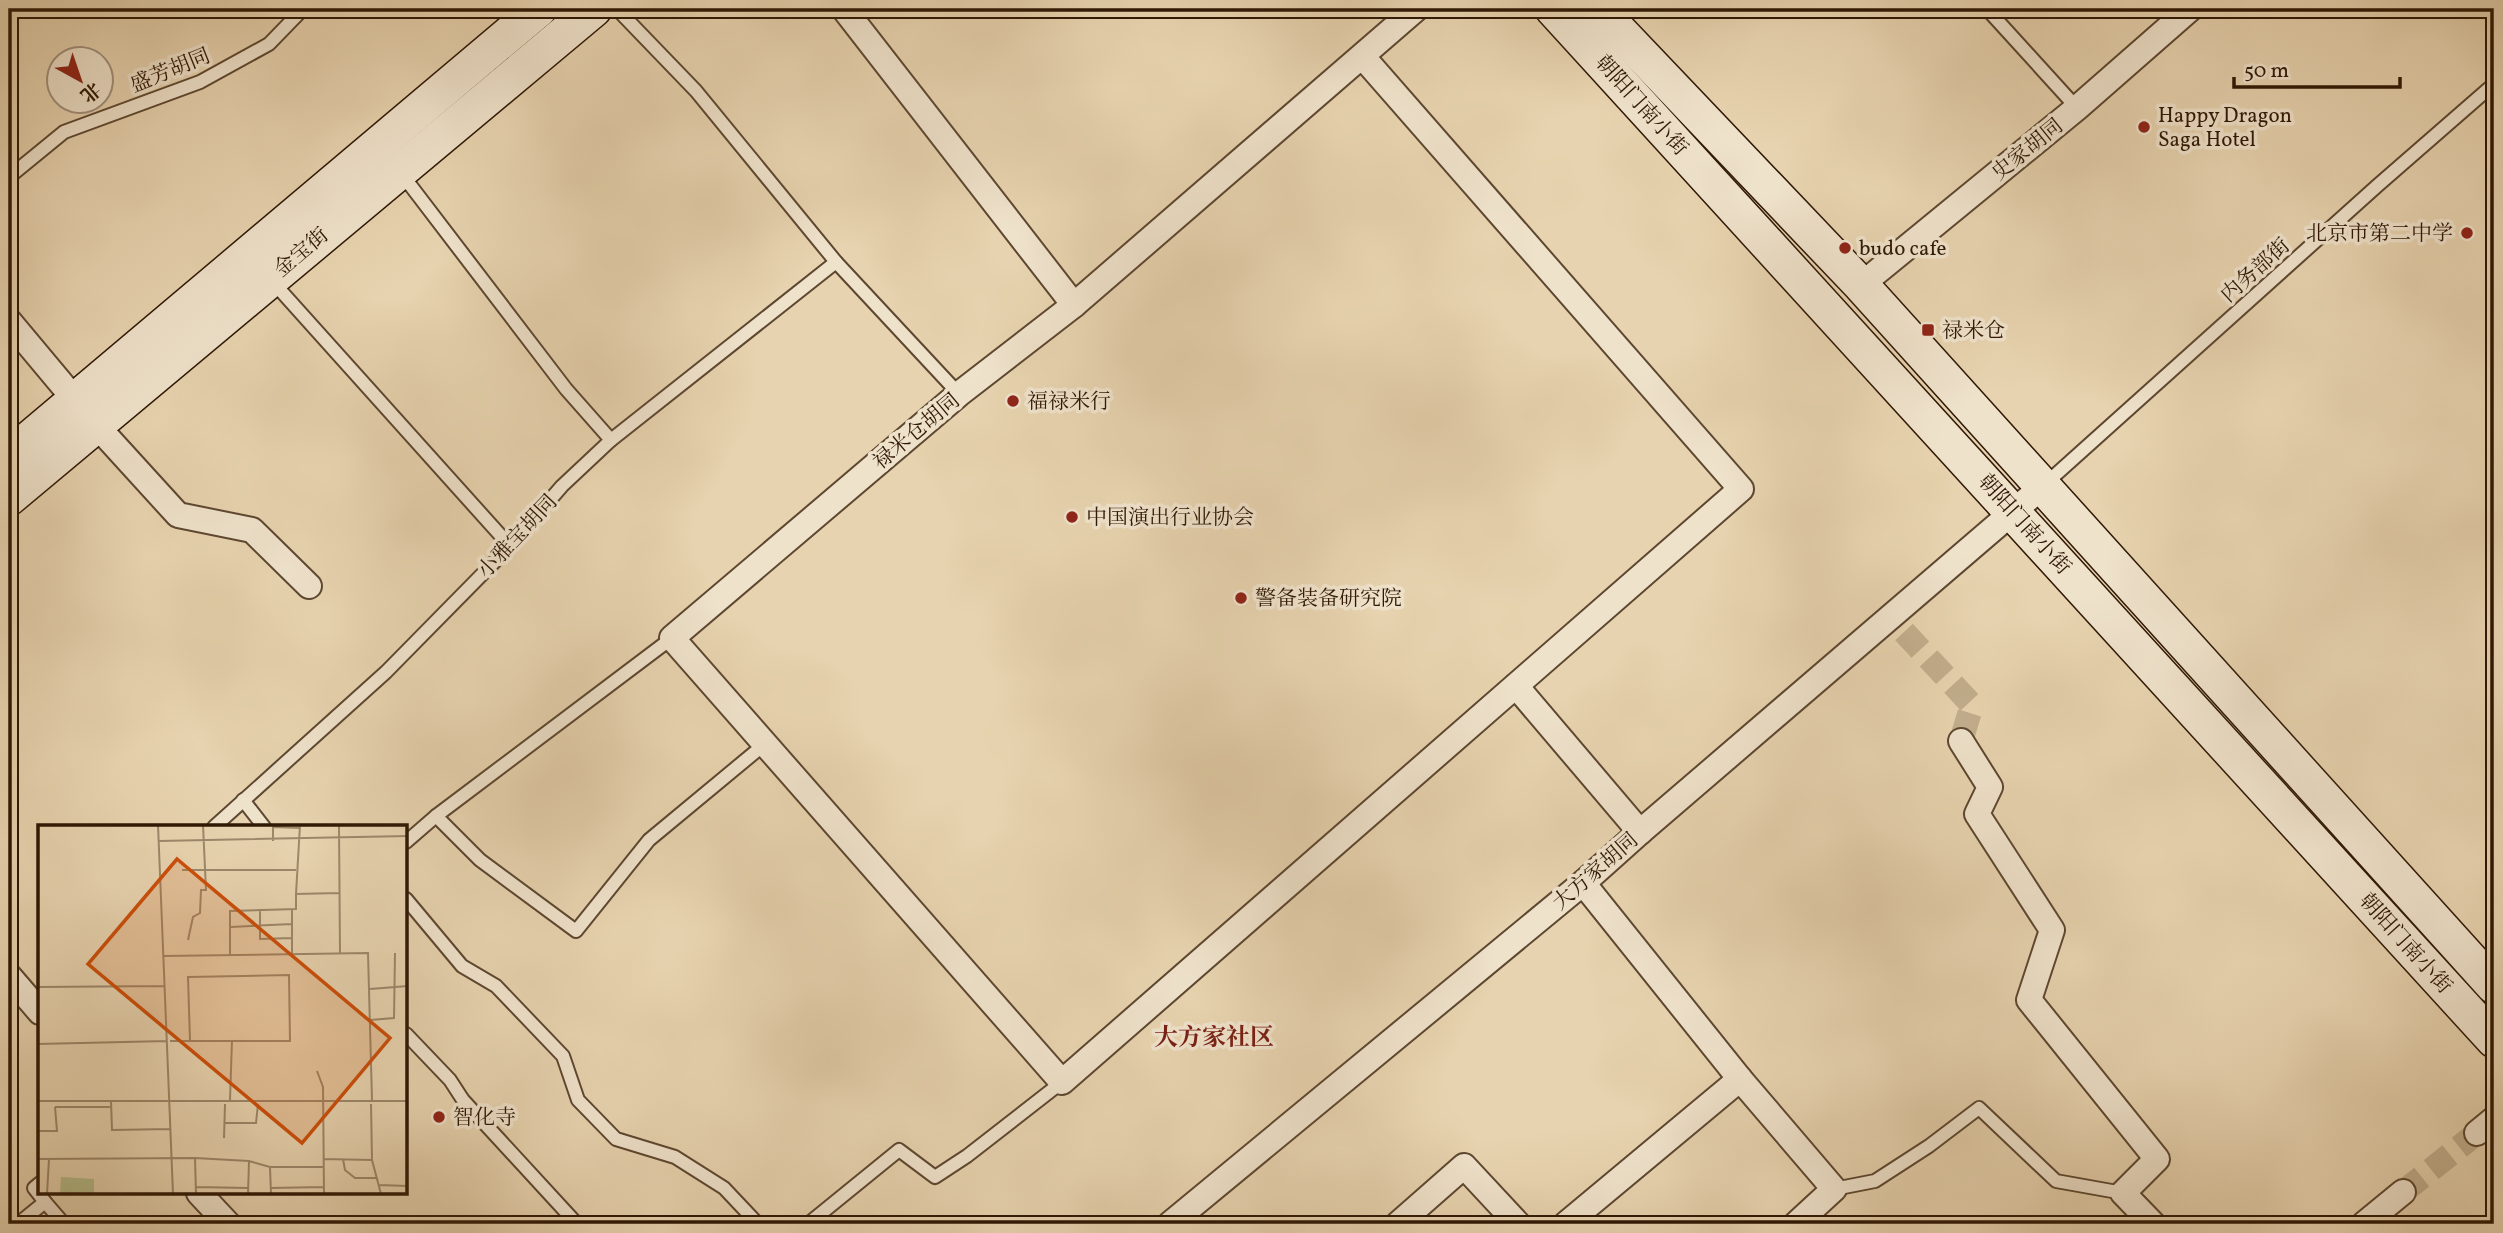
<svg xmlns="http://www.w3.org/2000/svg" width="2503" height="1233" viewBox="0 0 2503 1233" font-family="Vollkorn,'Noto Serif SC',serif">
  <rect width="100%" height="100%" fill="#e7d3af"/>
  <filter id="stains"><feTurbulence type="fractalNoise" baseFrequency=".00286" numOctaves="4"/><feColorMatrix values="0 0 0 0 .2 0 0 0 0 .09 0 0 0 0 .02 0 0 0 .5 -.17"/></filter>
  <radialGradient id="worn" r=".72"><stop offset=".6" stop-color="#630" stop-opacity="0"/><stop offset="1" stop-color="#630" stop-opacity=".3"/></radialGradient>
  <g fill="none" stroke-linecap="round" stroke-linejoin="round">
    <g stroke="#c2ae8d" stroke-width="24" stroke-dasharray="24 12" stroke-linecap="butt">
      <path d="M1904,632L1972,705L1961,741"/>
      <path d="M2403,1192L2477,1133"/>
    </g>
    <g stroke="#5d4730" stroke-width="16">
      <g id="lane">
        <path d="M617,9L696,91L836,262L959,394"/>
        <path d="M1987,9L2077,108"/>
        <path d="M401,173L566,389L611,440"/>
        <path d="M9,177L64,132L200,82L269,44L303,9"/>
        <path d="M272,281L510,546"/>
        <path d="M2043,486L2377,186L2494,84"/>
        <path d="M243,800L264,827"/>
        <path d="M436,816L480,860L576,931L649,840L766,743"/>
        <path d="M214,827L386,672L510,546L562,486L611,440L836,262"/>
        <path d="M406,842L436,816L672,638"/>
        <path d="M406,899L462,966L496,986L563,1056L578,1100L616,1139L675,1157L724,1188L758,1224"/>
        <path d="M406,1034L450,1080L463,1100L577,1224"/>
        <path d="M40,1183L34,1188L45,1202"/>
        <path d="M1834,1189L1875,1181L1929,1146L1979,1108L2056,1181L2123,1193"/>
        <path d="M18,1224L45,1202L64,1224"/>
        <path d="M808,1224L899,1150L935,1177L967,1156L1062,1082"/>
      </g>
    </g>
    <g stroke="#5d4730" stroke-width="28">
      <g id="street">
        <path d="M844,9L1074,305"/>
        <path d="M1362,56L1741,489L1062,1082L672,638L959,394L1074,305L1416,9"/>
        <path d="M1861,285L2077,108L2190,9"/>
        <path d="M9,321L96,425L178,515L252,530L309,586"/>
        <path d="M1516,686L1640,832"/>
        <path d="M1961,741L1990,787L1977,814L2052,930L2029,1000L2157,1159L2123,1193L2153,1224"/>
        <path d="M1583,883L1740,1079L1834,1189L1796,1224"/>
        <path d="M9,976L40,1012"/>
        <path d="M2477,1133L2494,1119"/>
        <path d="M199,1193L228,1224"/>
        <path d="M1170,1224L1583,883L1640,832L2043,486"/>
        <path d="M1398,1224L1464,1166L1518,1224"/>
        <path d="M1566,1224L1740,1079"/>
        <path d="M2364,1224L2403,1192"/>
      </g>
    </g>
    <g stroke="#2f1805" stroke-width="38">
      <g id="secondary">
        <path d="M1553,9L2494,1040"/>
        <path d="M1598,9L1861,285L2494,986"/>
        <path d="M9,456L539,9"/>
        <path d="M9,498L594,9"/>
      </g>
    </g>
    <use href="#lane" stroke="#efe2cb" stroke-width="12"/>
    <use href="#street" stroke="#efe2cb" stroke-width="24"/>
    <use href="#secondary" stroke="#efe2cb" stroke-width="35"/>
  </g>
  <g fill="#8f2418" stroke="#efe2cb" stroke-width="2.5">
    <circle cx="2144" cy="127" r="7"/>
    <circle cx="2467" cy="233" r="7"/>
    <circle cx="1845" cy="248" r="7"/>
    <rect x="1921" y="323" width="14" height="14" rx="3.5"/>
    <circle cx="1013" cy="401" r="7"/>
    <circle cx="1072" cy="517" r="7"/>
    <circle cx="1241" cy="598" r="7"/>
    <circle cx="439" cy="1117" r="7"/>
  </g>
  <g text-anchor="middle" stroke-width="7" stroke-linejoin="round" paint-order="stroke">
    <g font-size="21" fill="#2f1805" stroke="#efe2cb">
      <text transform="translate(170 70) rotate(-22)" y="7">盛芳胡同</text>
      <text transform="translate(1642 105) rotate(48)" y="7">朝阳门南小街</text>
      <text transform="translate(2027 149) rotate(-39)" y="7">史家胡同</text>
      <text transform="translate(301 252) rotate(-40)" y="7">金宝街</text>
      <text transform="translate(2255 270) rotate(-42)" y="7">内务部街</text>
      <text transform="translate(916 431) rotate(-40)" y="7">禄米仓胡同</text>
      <text transform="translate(2025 524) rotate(48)" y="7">朝阳门南小街</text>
      <text transform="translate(517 536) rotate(-47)" y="7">小雅宝胡同</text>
      <text transform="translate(1595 871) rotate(-41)" y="7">大方家胡同</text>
      <text transform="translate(2406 943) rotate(48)" y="7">朝阳门南小街</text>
    </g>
    <g font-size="21" fill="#2f1805" stroke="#efe2cb" text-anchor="start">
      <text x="2158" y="122">Happy Dragon<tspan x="2158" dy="24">Saga Hotel</tspan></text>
      <text x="2453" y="240" text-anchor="end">北京市第二中学</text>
      <text x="1859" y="255">budo cafe</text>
      <text x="1942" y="337">禄米仓</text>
      <text x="1027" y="408">福禄米行</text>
      <text x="1086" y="524">中国演出行业协会</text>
      <text x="1255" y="605">警备装备研究院</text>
      <text x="453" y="1124">智化寺</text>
    </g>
    <g font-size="24" font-weight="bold" fill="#7a1f14" stroke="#efe2cb">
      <text x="1214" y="1045">大方家社区</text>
    </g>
  </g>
  <g transform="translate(38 825)">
    <rect width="369" height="369" fill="#e7d3af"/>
    <path d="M23,352L56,354V369H22Z" fill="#b5bc8b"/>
    <path fill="none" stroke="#9d886b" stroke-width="2" d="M120,0L135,369M262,0L258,69L301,68M301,0L302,129M121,16L370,11M235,16V2L262,3M144,45H258M222,84V114L254,113M254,84V130M193,102L254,99M150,115L155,92L162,88L163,65H168L165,0M192,130V86L258,84V69M125,131L330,128L334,275M0,162L126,161M332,164L370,161M332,195L356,193L357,128M132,216H252L251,150L150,152L152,216M0,219L129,216M279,246L285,262L286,369M192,275L194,215M0,276H370M73,276L74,305L133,304M333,279L334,335L343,369M17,282H72M186,298H218L220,279M0,306H19L17,282M186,313L187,279M157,333L158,369M0,334L157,333L211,336L232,342H286M285,334L334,335M305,334L307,345L317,353H339M232,342L233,369M341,360L370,361M158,362L210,363M232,363L286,362M9,369L11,334M210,369L211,336"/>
    <path fill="#cc4f0b" fill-opacity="0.15" stroke="#cc4f0b" stroke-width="3.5" d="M139,34L352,213L264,318L50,139Z"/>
    <rect width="369" height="369" fill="none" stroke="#2f1805" stroke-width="3.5"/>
  </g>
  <rect width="2503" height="1233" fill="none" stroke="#e7d3af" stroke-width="35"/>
  <rect x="10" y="10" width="2482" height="1212" fill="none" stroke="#2f1805" stroke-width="3.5"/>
  <rect x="18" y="18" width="2468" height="1198" fill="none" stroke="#2f1805" stroke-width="2"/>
  <g transform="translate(80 80) rotate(140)"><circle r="33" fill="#efe2cb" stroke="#a2917c" stroke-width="2"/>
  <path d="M0-5L12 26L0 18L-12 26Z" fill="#8f2418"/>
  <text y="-10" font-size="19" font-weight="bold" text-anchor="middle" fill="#2f1805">北</text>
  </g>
  <path d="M2234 77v10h166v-10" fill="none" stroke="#2f1805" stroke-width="3.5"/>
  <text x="2244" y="77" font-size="21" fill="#2f1805" stroke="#efe2cb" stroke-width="5" paint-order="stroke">50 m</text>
  <rect width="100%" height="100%" filter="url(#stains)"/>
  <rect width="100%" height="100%" fill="url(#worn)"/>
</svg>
